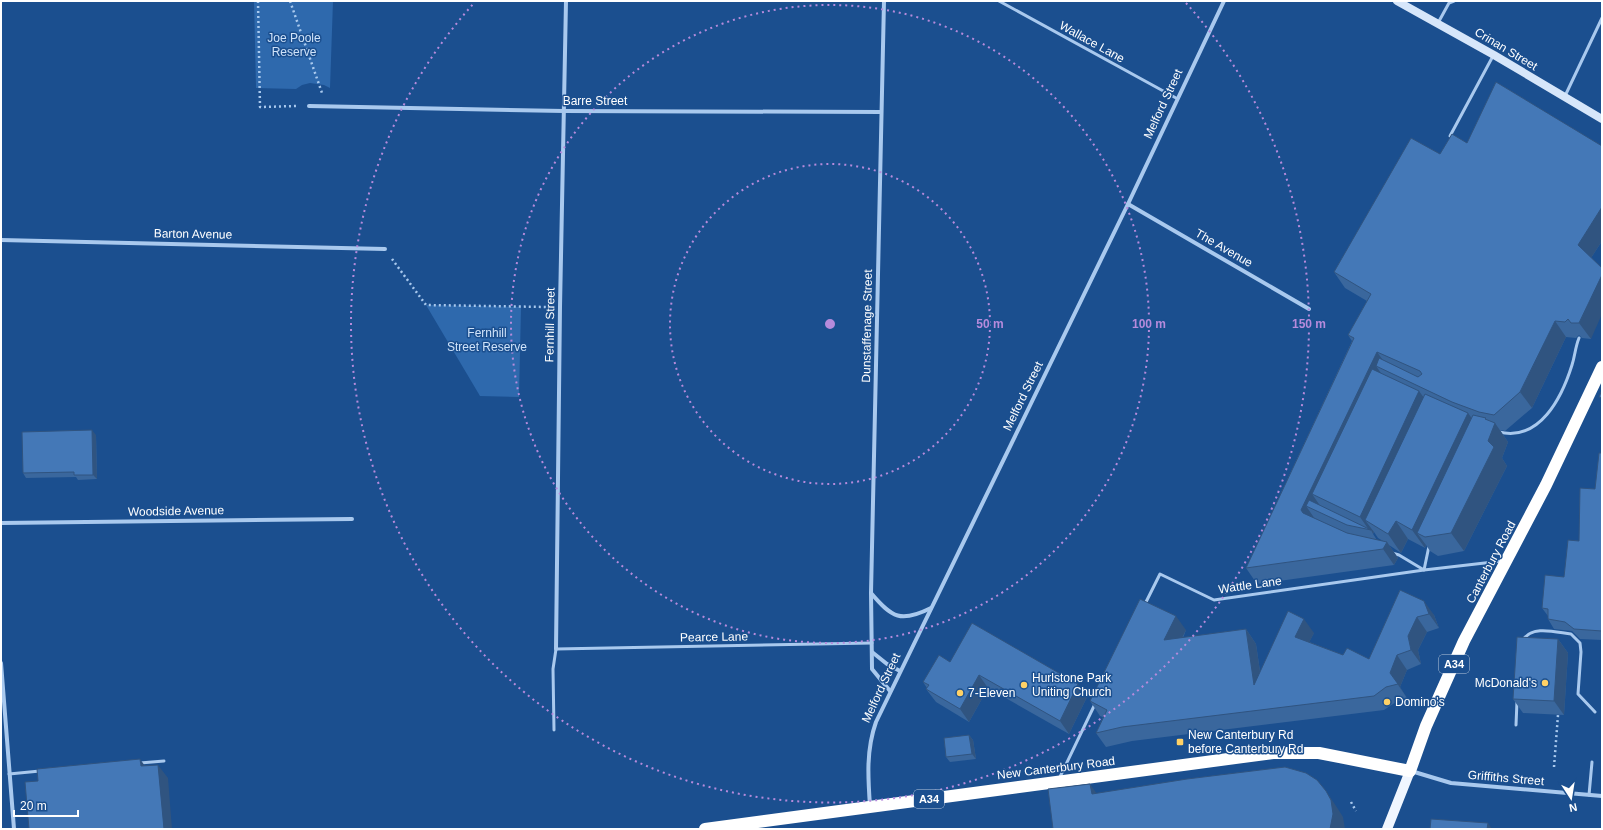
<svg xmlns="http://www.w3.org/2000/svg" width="1603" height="830" viewBox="0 0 1603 830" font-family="Helvetica,sans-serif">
  <rect width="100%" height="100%" fill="#1b4f8f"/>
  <g fill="#2e69ad">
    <path d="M254,1H333L330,88L324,85L310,83L302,85L296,89L256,88Z"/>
    <path d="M426,305L521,307L519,397L480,396Z"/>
  </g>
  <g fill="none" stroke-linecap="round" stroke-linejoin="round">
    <g stroke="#a9c9ee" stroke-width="2.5" stroke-dasharray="2 3" stroke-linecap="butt">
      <path d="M258,1L260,107L298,106"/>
      <path d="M290,1L322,93"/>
      <path d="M392,259L426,305L548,307"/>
      <path d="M1554,767L1558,715"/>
      <path d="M1351,802L1356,811"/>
    </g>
    <g stroke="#a9c9ee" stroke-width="3">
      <path d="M999,1L1176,98"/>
      <path d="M1438,23L1449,3L1454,1"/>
      <path d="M1565,96L1602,18"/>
      <path d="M1450,136L1493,56"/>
      <path d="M1499,432C1540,442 1562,397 1572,365C1575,356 1575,348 1579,338"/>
      <path d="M1392,553L1399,555L1424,570L1429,546"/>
      <path d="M1145,604L1160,574L1214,600L1424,570L1502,561"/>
      <path d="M1523,640C1532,625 1555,632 1571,634L1580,643L1581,652L1578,694L1595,712"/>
      <path d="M1516,725L1517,701"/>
      <path d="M554,730L553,669L556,649L872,643"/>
      <path d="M140,763L164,761"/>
      <path d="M9,774L40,771"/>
      <path d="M1059,779L1095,704"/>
      <path d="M1589,795L1592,762"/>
    </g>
    <g stroke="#a9c9ee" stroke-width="4">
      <path d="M884,1L871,593L872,669L890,691"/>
      <path d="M309,106L564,111L881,112"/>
      <path d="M1128,204L1309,309"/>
      <path d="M1,240L385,249"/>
      <path d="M1,523L352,519"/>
      <path d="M871,593C892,618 901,623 931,608"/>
      <path d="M556,649L560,307L566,1"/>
      <path d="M872,652L887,664L900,671"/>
      <path d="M1,663L14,829"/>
      <path d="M1411,771L1451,783L1602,796"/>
      <path d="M870,806C868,778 866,750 876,722L1128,204L1224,1"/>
    </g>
    <path stroke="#d6e6fa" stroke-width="8" d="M1397,1L1494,55L1602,119"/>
    <path stroke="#f0f6ff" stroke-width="10" d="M1387,829L1410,771"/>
    <path stroke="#fff" stroke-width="12" d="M705,829L1273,753H1319L1410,771L1426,726L1464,641L1546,485L1602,367"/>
  </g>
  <g fill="#3a679d" fill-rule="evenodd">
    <path d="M1467,143L1602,146V241L1591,258V339L1582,338L1579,335L1576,338L1566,337L1532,408L1505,431L1500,430L1508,442L1502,458L1507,466L1464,551L1438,556L1430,551L1426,545L1425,548L1408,539L1401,553L1389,545L1398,558L1394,565L1257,584L1246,568L1352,341L1348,335L1367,301L1345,288L1334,272L1440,154ZM1374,532L1378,538L1383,541L1377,540L1373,534Z"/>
    <path d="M96,435L97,479L78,480L76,477L26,478L23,473Z"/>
    <path d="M1602,453V640L1580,639L1572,631L1554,629L1548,619V616L1542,608L1564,577L1579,541L1595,489Z"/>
    <path d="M1400,590L1434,615L1439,628L1427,632L1418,650L1421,664L1407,670L1400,687L1407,698L1396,702L1384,710L1132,741L1106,747L1096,733L1103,717L1100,716L1090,701L1186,630L1183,638L1246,629L1256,644L1260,671L1314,633L1309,642L1343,655L1369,659Z"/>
    <path d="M1558,639L1568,653L1564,715L1523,713L1513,699Z"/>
    <path d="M950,662L1087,697L1069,734L988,688L969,722L936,702L926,689L927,688L923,682Z"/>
    <path d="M969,735L973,740L976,759L950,762L946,757Z"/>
  </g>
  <g fill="#305480">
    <path d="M1602,207V241L1589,261L1578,245Z"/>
    <path d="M1602,275V314L1591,339L1579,323Z"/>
    <path d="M1555,321L1566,337L1532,408L1520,392Z"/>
    <path d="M1377,352L1388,367L1376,366L1383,376L1312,494L1321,507L1306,506L1315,519L1312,526L1301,510Z"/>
    <path d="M1419,391L1432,409L1365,520L1374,532L1373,534L1371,530H1369L1360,517Z"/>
    <path d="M1468,413L1481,431L1417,533L1426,545L1425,548L1412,530Z"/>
    <path d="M1495,423L1508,442L1502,458L1507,466L1464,551L1451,533Z"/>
    <path d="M92,430L96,435L97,479L93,475Z"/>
    <path d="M1396,521L1408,539L1401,553L1388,534Z"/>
    <path d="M1387,542L1398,558L1394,565L1383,549Z"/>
    <path d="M1424,601L1434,615L1439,628L1429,614Z"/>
    <path d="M1176,616L1186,630L1174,654L1164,640Z"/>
    <path d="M1417,617L1427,632L1418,650L1421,664L1411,650L1408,636Z"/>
    <path d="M1304,619L1314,633L1305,651L1295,637Z"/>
    <path d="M1246,629L1256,644L1264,699L1254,685Z"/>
    <path d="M1558,639L1568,653L1564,715L1554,701Z"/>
    <path d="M1397,655L1407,670L1400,687L1407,698L1390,673Z"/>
    <path d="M979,675L988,688L969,722L960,709Z"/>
    <path d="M1078,684L1087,697L1069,734L1060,721Z"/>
    <path d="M969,735L973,740L976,759L972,754Z"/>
    <path d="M140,759L150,773L141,766Z"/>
    <path d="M158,765L168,778L172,829H164Z"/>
    <path d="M1090,784L1102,801L1092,794Z"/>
    <path d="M1326,791L1338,809L1343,817L1345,829H1330Z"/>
    <path d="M1488,823L1492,829H1487Z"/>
  </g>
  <g fill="#4478b7" stroke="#305480">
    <path d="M1496,82L1602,146V207L1578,245L1602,268V275L1579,323H1571L1568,319L1565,322L1555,321L1520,392L1494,415L1479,412L1452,402L1376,366L1379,358L1418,377L1422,374L1420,371L1377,352L1301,510L1303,513L1347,533L1387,542L1383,549L1246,568L1354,338L1348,335L1371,294L1334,272L1411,138L1440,154L1452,134L1467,143Z"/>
    <path d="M1372,369L1419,391L1360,517L1312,494Z"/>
    <path d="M1602,390V398L1599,397Z"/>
    <path d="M1425,394L1468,413L1412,530L1396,521L1388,534L1365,520Z"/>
    <path d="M1473,415L1486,418L1485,419L1495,423L1488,441L1494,447L1451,533L1425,537L1417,533Z"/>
    <path d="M92,430L93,475H74V472L23,473L22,432Z"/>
    <path d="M1599,453H1602V631L1574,629L1565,622L1548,619V609L1542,608L1545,575L1564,577L1568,540L1579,541L1580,488L1595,489Z"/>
    <path d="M1309,500L1371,530L1347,525L1306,506Z"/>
    <path d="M1400,590L1424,601L1429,614L1417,617L1408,636L1411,650L1397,655L1390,673L1398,684L1386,687L1374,696L1122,727L1096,733L1107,710L1090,701L1140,599L1176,616L1164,640L1246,629L1254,685L1288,611L1304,619L1295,637L1343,655L1347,648L1369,659Z"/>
    <path d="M972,623L1078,684L1060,721L979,675L960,709L926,689L929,685L923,682L939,655L950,662Z"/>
    <path d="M1517,637L1558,639L1554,701L1513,699Z"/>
    <path d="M969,735L972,754L946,757L944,738Z"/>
    <path d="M140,759L141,766L158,765L164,829H29L25,782L38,781L37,769Z"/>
    <path d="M1285,767L1306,773L1317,780L1326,791L1331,800L1333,814L1330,829H1053L1048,789L1090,784L1092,794L1187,779Z"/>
    <path d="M1431,819L1488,823L1487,829H1430Z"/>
  </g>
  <g fill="none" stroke="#b68bdc" stroke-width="2" stroke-dasharray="2 4">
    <circle cx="830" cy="324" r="160"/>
    <circle cx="830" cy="324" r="319"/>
    <path d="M1186 3A479 479 0 1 1 474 3"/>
  </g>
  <g fill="#ffd166" stroke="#1b4f8f" stroke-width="1.5">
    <circle cx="1545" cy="683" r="4"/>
    <circle cx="1024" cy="685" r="4"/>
    <circle cx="960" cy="693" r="4"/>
    <circle cx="1387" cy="702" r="4"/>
    <rect x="1176" y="738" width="8" height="8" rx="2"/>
  </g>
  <g text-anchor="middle" stroke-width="3" stroke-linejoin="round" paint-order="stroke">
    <g fill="#1b4f8f" stroke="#bbcadd" stroke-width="1">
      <rect x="1439" y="655" width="30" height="18" rx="3"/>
      <rect x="914" y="790" width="30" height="18" rx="3"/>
    </g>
    <g font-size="11" font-weight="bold" fill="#fff">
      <text x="1454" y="668">A34</text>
      <text x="929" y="803">A34</text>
    </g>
    <g font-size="12" fill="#cfe3fa" stroke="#1b4f8f">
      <text x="294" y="42">Joe Poole<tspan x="294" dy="14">Reserve</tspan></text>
      <text x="487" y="337">Fernhill<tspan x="487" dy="14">Street Reserve</tspan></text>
    </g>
    <g font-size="12" fill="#fff" stroke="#1b4f8f">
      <text transform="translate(1092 42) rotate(29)" y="4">Wallace Lane</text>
      <text transform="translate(1506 49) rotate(31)" y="4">Crinan Street</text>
      <text x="595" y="105">Barre Street</text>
      <text transform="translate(1163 104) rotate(-65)" y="4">Melford Street</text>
      <text transform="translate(193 234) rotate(1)" y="4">Barton Avenue</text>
      <text transform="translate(1224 248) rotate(30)" y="4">The Avenue</text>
      <text transform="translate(550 325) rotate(-89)" y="4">Fernhill Street</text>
      <text transform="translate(867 326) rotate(-89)" y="4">Dunstaffenage Street</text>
      <text transform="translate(1023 396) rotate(-64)" y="4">Melford Street</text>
      <text transform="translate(176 511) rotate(-1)" y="4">Woodside Avenue</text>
      <text transform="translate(1491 562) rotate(-62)" y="4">Canterbury Road</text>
      <text transform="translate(1250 585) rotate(-8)" y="4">Wattle Lane</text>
      <text transform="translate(714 637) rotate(-1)" y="4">Pearce Lane</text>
      <text transform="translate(881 688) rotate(-65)" y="4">Melford Street</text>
      <text transform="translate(1056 768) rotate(-7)" y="4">New Canterbury Road</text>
      <text transform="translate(1506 778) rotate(5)" y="4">Griffiths Street</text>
    </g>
    <g font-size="12" fill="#fff" stroke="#1b4f8f" text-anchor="start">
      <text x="1032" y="682">Hurlstone Park<tspan x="1032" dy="14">Uniting Church</tspan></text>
      <text x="1537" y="687" text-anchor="end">McDonald's</text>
      <text x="968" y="697">7-Eleven</text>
      <text x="1395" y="706">Domino's</text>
      <text x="1188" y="739">New Canterbury Rd<tspan x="1188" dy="14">before Canterbury Rd</tspan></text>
    </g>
  </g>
  <circle cx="830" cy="324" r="6" fill="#b68bdc" stroke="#1b4f8f" stroke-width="2"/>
  <g font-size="12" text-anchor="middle" font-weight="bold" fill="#b68bdc" stroke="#1b4f8f" stroke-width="3" stroke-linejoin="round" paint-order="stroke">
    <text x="990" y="328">50 m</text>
    <text x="1149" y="328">100 m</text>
    <text x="1309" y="328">150 m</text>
  </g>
  <rect width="1603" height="830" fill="none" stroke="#ffffff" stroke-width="4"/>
  <g transform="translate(1571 798) rotate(168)" stroke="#1b4f8f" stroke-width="3" paint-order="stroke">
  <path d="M0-3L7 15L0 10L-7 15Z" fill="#ffffff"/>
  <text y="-6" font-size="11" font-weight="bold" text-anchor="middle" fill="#ffffff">N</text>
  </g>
  <path d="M14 810v6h64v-6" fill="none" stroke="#ffffff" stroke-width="2"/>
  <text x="20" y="810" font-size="12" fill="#ffffff" stroke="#1b4f8f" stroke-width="3" paint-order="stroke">20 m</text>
</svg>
